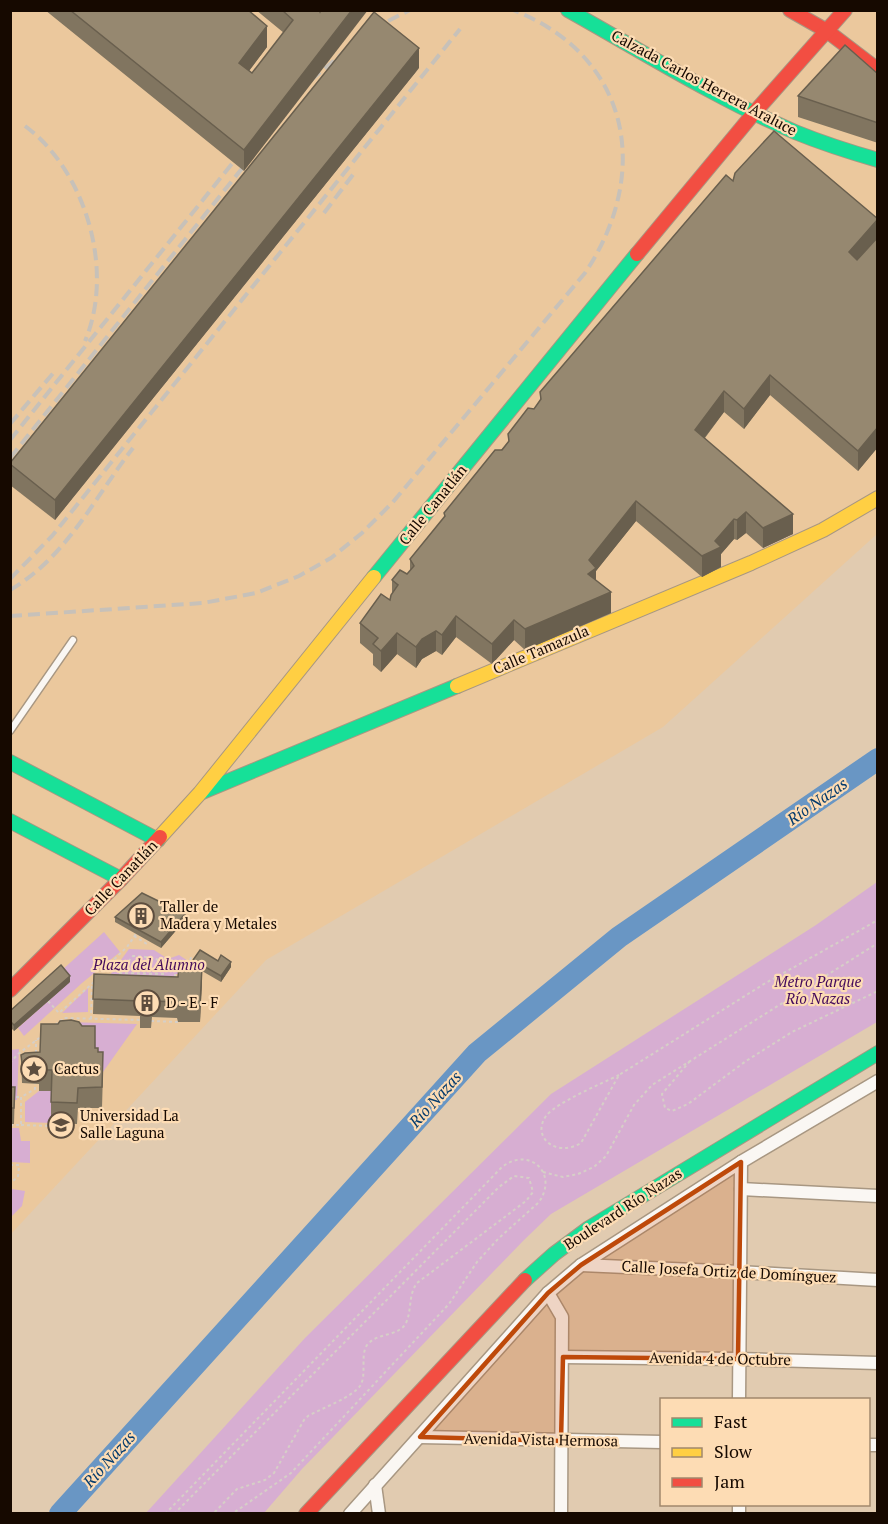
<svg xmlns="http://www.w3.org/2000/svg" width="888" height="1524" viewBox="0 0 888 1524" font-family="'PT Serif',serif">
  <rect width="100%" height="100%" fill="#e1cbb0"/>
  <path fill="#ebc89d" d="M11,11H877V534L663,727L266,960L11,1234Z"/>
  <g fill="#d7aed2">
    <path d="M877,882V1022L551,1214L524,1240L302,1469L264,1513H146L305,1338L551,1094L816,925Z"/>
    <path d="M104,932L120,952L82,983L24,1036L18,1028L69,982L61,971Z"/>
    <path d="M129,949L154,950L168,959L179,955L191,963L190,975L174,974V981L107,979Z"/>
    <path d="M88,988V1012L62,1013Z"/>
    <path d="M67,1022L137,1024L103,1072Z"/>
    <path d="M19,1049L17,1100H11L10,1050Z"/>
    <path d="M39,1091H52L51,1123L25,1122V1102Z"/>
    <path d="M11,1128H19L21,1141H30V1163L11,1162Z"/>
    <path d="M12,1189L25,1191L22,1206L11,1217Z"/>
  </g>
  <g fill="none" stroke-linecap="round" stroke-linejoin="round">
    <path stroke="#6996c4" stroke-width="22" d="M60,1514L477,1053L619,937L878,759"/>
    <g stroke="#a89782" stroke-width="9">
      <path id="lane" d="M10,731L73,640"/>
    </g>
    <g stroke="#a89782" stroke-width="15">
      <g id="street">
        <path d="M741,1189L878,1196"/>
        <path d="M581,1265L740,1272L878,1280"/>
        <path d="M548,1293L562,1317L561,1514"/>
        <path d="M563,1357L738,1359L878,1363"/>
        <path d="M739,1400L741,1162"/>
        <path d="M420,1437L662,1442"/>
        <path d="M868,1445H878"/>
        <path d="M375,1485L379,1514"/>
        <path d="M350,1514L548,1293L581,1265L741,1162L878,1081"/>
        <path d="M739,1514V1504"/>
      </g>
    </g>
    <g stroke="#a89782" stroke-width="16">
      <g id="fast">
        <path d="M568,10C643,52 716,98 795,132C822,143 850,152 878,160"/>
        <path d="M374,577L637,254"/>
        <path d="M10,762L158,840"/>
        <path d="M202,792L457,686"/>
        <path d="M10,821L121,879"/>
        <path d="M525,1280L554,1254L589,1228L878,1053"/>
      </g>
    </g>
    <g stroke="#a89782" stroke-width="16">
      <g id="slow">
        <path d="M457,686L751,563L823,530L878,498"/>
        <path d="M160,837L200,793L374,577"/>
      </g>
    </g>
    <g stroke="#a89782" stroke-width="16">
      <g id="jam">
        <path d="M790,10L827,31L878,70"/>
        <path d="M637,254L754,113L845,10"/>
        <path d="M10,990L121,879L160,837"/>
        <path d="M306,1514L525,1280"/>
      </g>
    </g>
    <g stroke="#d6cfc7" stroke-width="2" stroke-dasharray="3 3" stroke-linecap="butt">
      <path d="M134,936L147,944L148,941"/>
      <path d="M164,962V974L119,973L133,956C152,957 159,958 175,969"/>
      <path d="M187,965L191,958L196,961"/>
      <path d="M97,976L127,947L136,934"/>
      <path d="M175,977V969L179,968"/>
      <path d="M48,1001L59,1013L94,982"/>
      <path d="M91,1019L92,983"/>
      <path d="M151,1021L178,1022"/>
      <path d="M55,1025L64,1018L142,1020"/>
      <path d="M36,1053V1040"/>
      <path d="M690,1061L662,1094L665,1108L672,1111L688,1104L746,1061L792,1032L878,991"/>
      <path d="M10,1063L18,1054L42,1036"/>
      <path d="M619,1075C601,1084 557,1102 546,1116C531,1137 556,1158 581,1143L619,1075L764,984L878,920"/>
      <path d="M10,1097H21"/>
      <path d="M10,1125H21V1097L35,1089V1083"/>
      <path d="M21,1125L52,1126"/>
      <path d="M10,1165H19L18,1177L10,1183"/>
      <path d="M543,1172L563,1177L578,1174L594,1167L606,1156L634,1105L652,1085L878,943"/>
      <path d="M165,1514L502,1167C529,1146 559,1173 539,1202L498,1239L477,1262L449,1304L291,1473L232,1514"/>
      <path d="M174,1514L499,1187L514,1176L529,1178L533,1192L526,1201L417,1283C408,1295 412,1310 406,1323C399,1336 380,1333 370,1342C358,1351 368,1374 360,1386C351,1398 322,1408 308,1416L304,1420L274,1473L265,1480L237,1489L213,1514"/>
    </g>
    <use href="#lane" stroke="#faf7f3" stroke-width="6"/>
    <use href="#street" stroke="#faf7f3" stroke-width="12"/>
    <use href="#fast" stroke="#16e098" stroke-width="14"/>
    <use href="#slow" stroke="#ffcf43" stroke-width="14"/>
    <use href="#jam" stroke="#f24e42" stroke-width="14"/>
    <g stroke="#c7c1b9" stroke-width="4" stroke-dasharray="12 6" stroke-linecap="butt">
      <path d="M372,29L410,10"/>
      <path d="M311,80L349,48"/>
      <path d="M25,126C86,171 115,271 85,341"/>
      <path d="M324,213L355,172"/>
      <path d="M10,424L55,371"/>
      <path d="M10,440L243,150"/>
      <path d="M10,458L252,156"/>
      <path d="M10,579L52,536L460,29"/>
      <path d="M10,590C67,557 94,498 133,448"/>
      <path d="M10,616L203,603L256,593L299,576L331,558L362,533L393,502L585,273C652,173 631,56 513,10"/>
    </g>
  </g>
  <g fill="#817560">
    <path d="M45,10H248L267,47L249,71L252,73L284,33L256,10H319L244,171Z"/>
    <path d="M419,68L55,520L10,485V463Z"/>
    <path d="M878,74V143L798,117V96Z"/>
    <path d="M733,181L878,219V447L858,471L770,395L744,429L724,412L705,438L793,534L763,548L746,533L737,540L734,539L721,554V567L702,577L636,521L596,571V580L611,613L525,650L514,640L492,664L456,637L442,655L436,651L422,659L416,668L397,654L381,672L373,665V654L360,643V623L390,600L392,594V580L407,574L410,571V559L444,518V513L508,442V434L534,409L540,400V392Z"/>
    <path d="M115,917L185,920L161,948L115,922Z"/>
    <path d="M193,960L218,961L231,967L221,982L202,971L200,1022H178L177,1018L152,1017L151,1028H140V1016L93,1014L94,974L178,977L193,966Z"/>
    <path d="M70,982L14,1031L10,1027V1011Z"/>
    <path d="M95,1048L98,1052L103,1072L102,1108H78L77,1124L51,1123V1091H39V1084L22,1083L21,1055L40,1052Z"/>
    <path d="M10,1087H15L14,1124H10Z"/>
  </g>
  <g fill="#695f4e">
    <path d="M352,10H368L244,171V150Z"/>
    <path d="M267,26V47L239,84V63Z"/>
    <path d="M419,48V68L55,520V500Z"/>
    <path d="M878,220V240L849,273V252Z"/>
    <path d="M770,375V395L744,429V409Z"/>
    <path d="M724,391V412L695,450V430Z"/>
    <path d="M878,427V447L858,471V451Z"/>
    <path d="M636,501V521L596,571V588L588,594L589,560Z"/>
    <path d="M746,512V533L737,540V520Z"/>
    <path d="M793,514V534L763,548V528Z"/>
    <path d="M734,519V539L721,554V567L702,577V556Z"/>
    <path d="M611,592V613L525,650V629Z"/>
    <path d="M456,616V637L442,655V635Z"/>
    <path d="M514,620V640L492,664V644Z"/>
    <path d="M436,631V651L422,659L416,668V647L422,639Z"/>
    <path d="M397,633V654L381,672V651Z"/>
    <path d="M185,914V920L161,948V942Z"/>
    <path d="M231,962V967L221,982V976Z"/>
    <path d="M202,966V981L200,1022V1006Z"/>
    <path d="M70,976V982L14,1031V1025Z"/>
  </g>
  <g fill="#968870" stroke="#695f4e" stroke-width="1.5">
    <path d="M70,10H248L267,26L239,63L252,73L293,20L282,10H319L320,12L321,10H352L244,150Z"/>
    <path d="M374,12L419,48L55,500L10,464V463Z"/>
    <path d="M845,45L878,74V123L798,96Z"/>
    <path d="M774,131L878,219L849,252L857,260L878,237V427L858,451L770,375L744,409L724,391L695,430L793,514L763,528L746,512L737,520L734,519L715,541L721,547L702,556L636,501L589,560L596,568L588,574L611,592L525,629L514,620L492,644L456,616L442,635L436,631L422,639L416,647L397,633L381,651L373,644L378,638L360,623L381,594L390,600L391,595L398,585L392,580L400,570L407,574L414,566L410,559L445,516L444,513L495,450H502L509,441L508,434L528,408L534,409L541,399L540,392L726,175L733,181L735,173Z"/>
    <path d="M142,893L185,914L161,942L115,917Z"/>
    <path d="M200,950L218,961L221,955L231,962L221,976L193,960Z"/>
    <path d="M61,965L70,976L14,1025L10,1021V1011Z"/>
    <path d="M179,965L202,966L200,1006H178L177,1002L152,1001L151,1013L140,1012V1001L93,999L94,974L178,977Z"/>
    <path d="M71,1020L79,1022L82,1026H95V1048H98V1052H103L102,1087L78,1088L77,1103L51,1102L52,1070H39V1064L22,1063L21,1055L25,1053L40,1052L41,1024H58L60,1021Z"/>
    <path d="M10,1087H15L14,1108H10Z"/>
  </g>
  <path fill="#be490a" fill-opacity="0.2" stroke="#be490a" stroke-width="4.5" stroke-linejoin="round" d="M741,1162L738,1359L563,1357L561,1441L420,1437L548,1293L581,1265Z"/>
  <defs>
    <g id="building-ring" transform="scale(1.35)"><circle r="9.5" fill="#fddcb4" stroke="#5d4d3e" stroke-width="1.5"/><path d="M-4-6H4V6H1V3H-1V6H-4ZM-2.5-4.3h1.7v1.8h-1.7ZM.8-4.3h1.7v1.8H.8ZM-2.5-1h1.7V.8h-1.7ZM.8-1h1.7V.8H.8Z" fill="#5d4d3e"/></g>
    <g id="sight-ring" transform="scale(1.35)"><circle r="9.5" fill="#fddcb4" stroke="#5d4d3e" stroke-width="1.5"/><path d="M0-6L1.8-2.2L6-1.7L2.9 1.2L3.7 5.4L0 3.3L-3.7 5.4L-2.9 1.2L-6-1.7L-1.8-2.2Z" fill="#5d4d3e"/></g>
    <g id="university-ring" transform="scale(1.35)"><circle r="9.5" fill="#fddcb4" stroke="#5d4d3e" stroke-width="1.5"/><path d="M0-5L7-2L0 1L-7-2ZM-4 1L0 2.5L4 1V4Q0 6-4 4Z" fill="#5d4d3e"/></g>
  </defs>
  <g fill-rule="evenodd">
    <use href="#building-ring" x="141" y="916"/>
    <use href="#building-ring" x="147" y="1003"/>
    <use href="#sight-ring" x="34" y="1069"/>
    <use href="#university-ring" x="61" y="1125"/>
  </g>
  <g text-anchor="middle" stroke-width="4.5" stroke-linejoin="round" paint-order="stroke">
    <g font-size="15" fill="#160900" stroke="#fddcb4">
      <text transform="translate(704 83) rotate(28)" y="5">Calzada Carlos Herrera Araluce</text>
      <text transform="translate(433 505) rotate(-51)" y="5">Calle Canatlán</text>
      <text transform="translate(541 650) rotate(-23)" y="5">Calle Tamazula</text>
      <text transform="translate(121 878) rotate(-46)" y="5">Calle Canatlán</text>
      <text transform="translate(623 1209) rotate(-33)" y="5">Boulevard Río Nazas</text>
      <text transform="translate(729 1272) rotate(3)" y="5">Calle Josefa Ortiz de Domínguez</text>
      <text transform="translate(720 1359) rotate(1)" y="5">Avenida 4 de Octubre</text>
      <text transform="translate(541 1440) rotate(1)" y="5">Avenida Vista Hermosa</text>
    </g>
    <g font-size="15" fill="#160900" stroke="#fddcb4" text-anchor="start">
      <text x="160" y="912">Taller de<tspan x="160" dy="17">Madera y Metales</tspan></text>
      <text x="166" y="1008">D - E - F</text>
      <text x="54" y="1074">Cactus</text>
      <text x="80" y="1121">Universidad La<tspan x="80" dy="17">Salle Laguna</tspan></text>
    </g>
    <g font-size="15" font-style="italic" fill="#43095b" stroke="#fddcb4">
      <text x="149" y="970">Plaza del Alumno</text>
      <text x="818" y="987">Metro Parque<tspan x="818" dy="17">Río Nazas</tspan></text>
    </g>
    <g font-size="16" font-style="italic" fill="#043b6d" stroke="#fddcb4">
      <text transform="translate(817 801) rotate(-35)" y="6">Río Nazas</text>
      <text transform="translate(435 1099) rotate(-48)" y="6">Río Nazas</text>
      <text transform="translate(109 1459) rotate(-48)" y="6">Río Nazas</text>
    </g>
  </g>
  <rect width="888" height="1524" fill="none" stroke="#160900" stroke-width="24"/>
  <rect x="660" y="1398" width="210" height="108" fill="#fddcb4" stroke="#a1886c" stroke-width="1.5"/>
  <rect x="672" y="1418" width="30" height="9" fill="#16e098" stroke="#a1886c" stroke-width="1.5"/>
  <text x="714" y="1428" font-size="18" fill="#160900">Fast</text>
  <rect x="672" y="1448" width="30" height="9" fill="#ffcf43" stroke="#a1886c" stroke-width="1.5"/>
  <text x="714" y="1458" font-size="18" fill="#160900">Slow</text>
  <rect x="672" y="1478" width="30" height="9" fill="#f24e42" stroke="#a1886c" stroke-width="1.5"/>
  <text x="714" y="1488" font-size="18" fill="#160900">Jam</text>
</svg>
